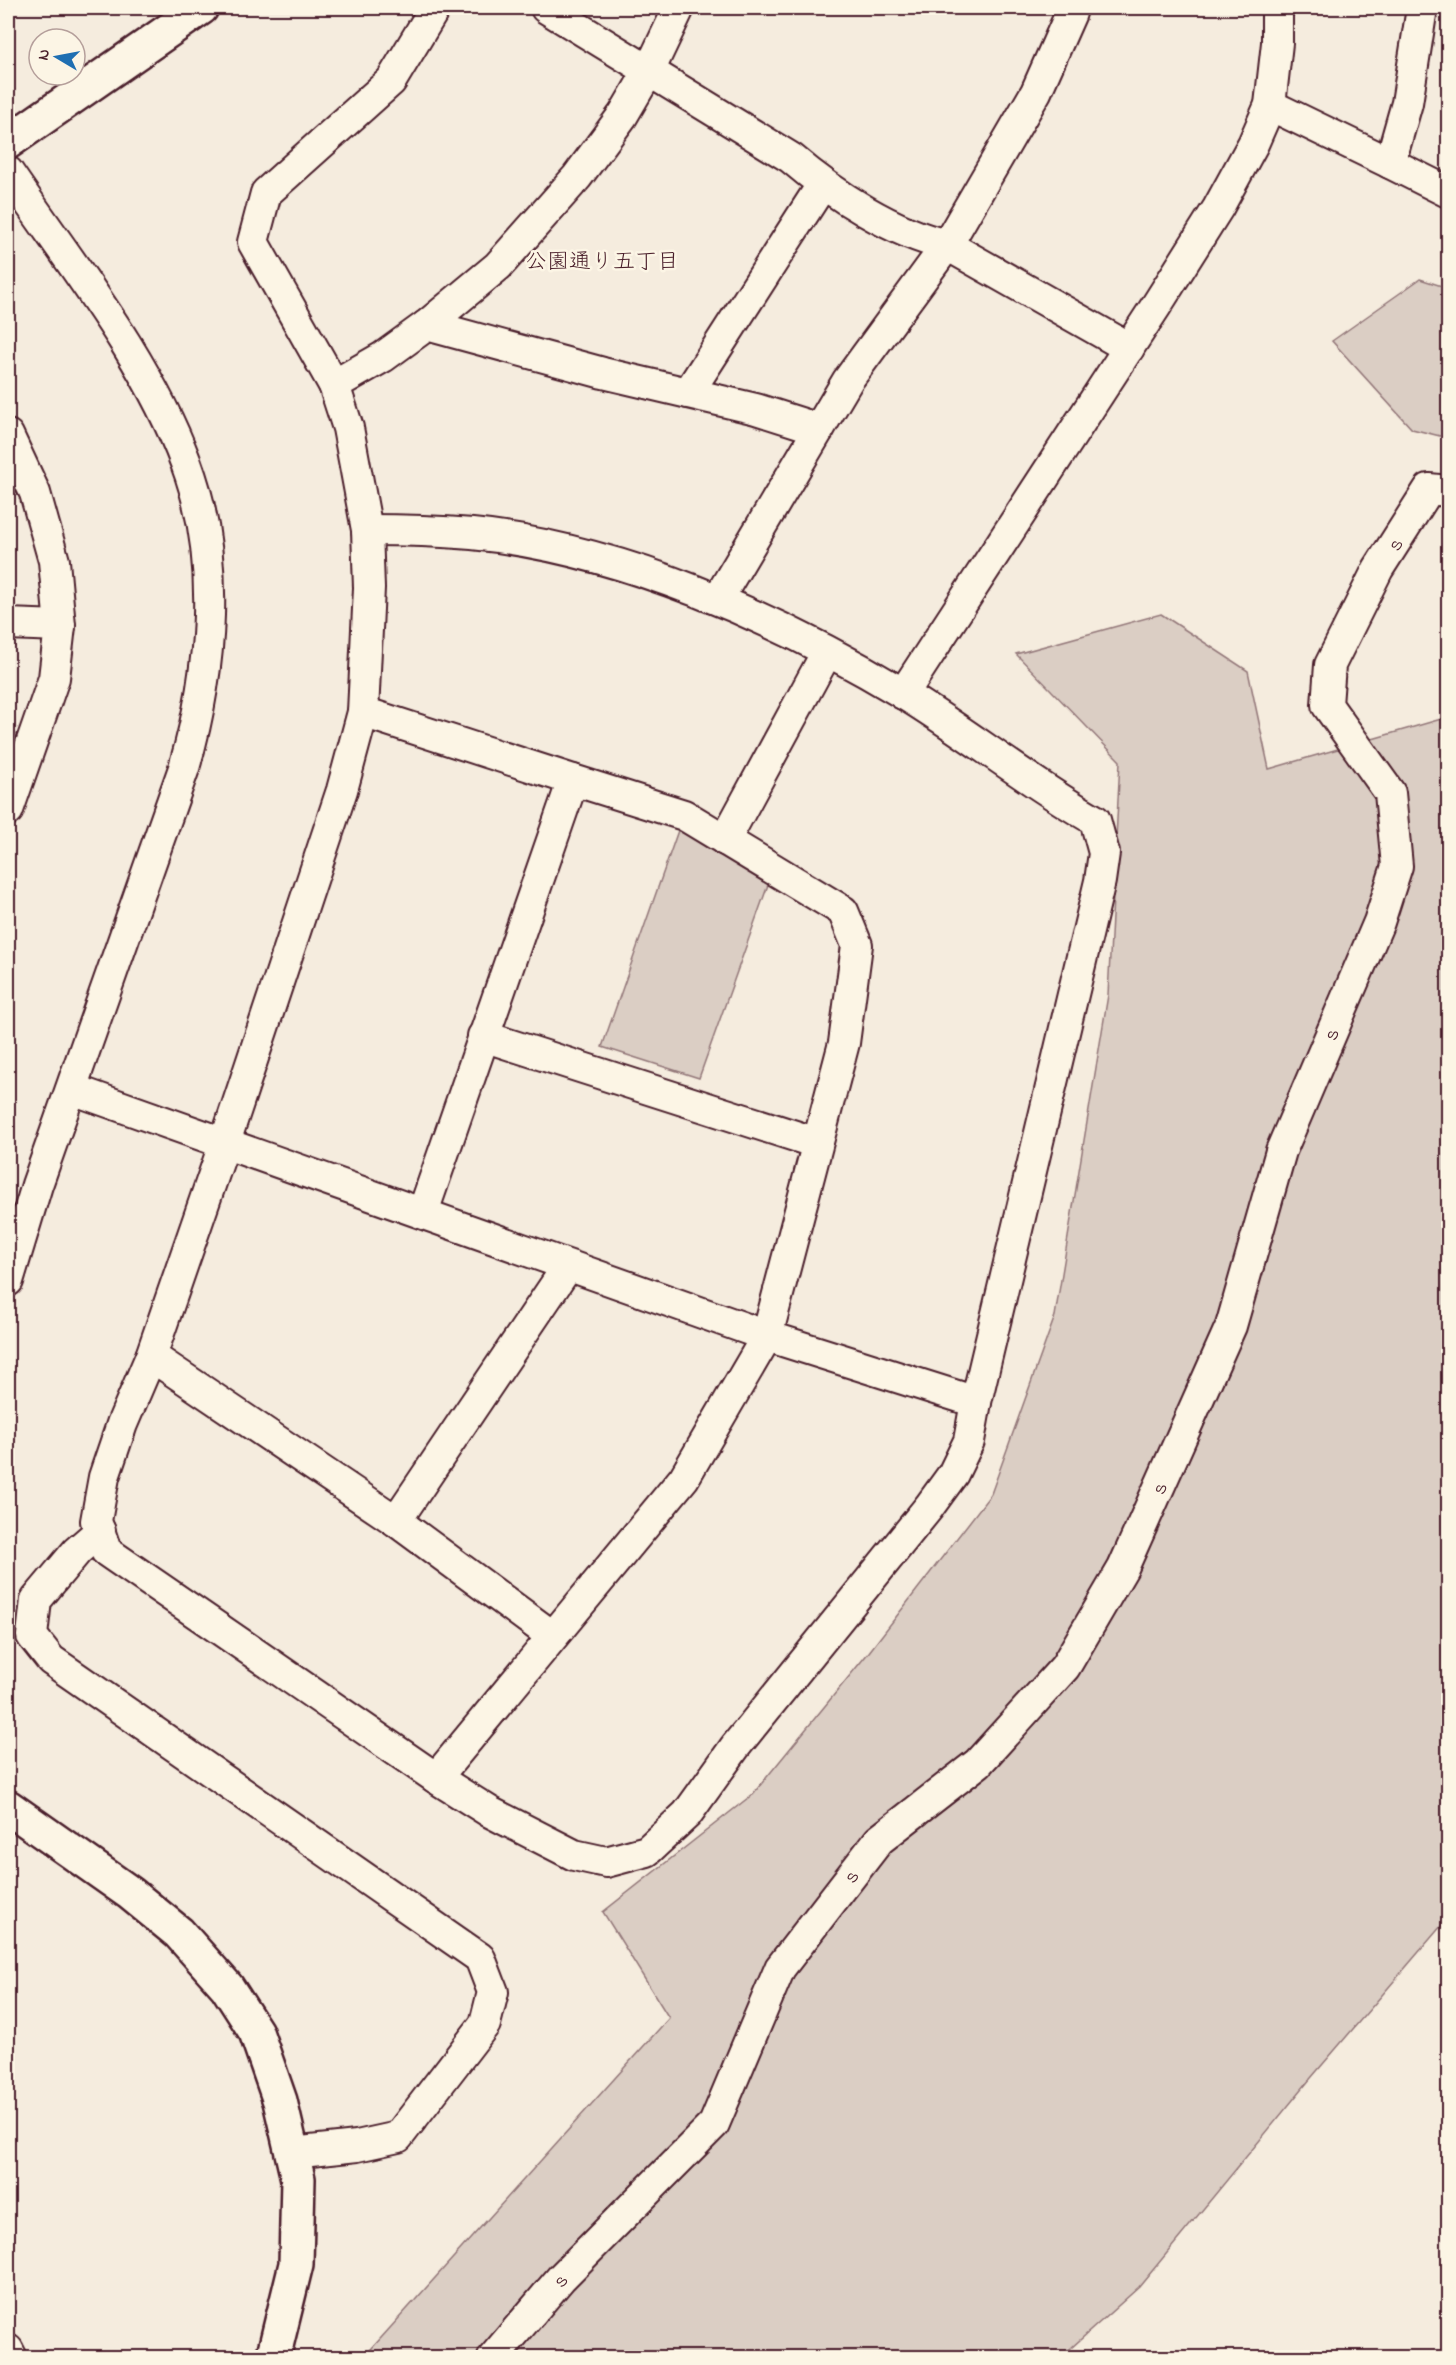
<svg xmlns="http://www.w3.org/2000/svg" width="1456" height="2365" viewBox="0 0 1456 2365" font-family="'Indie Flower','Klee One',sans-serif">
  <rect width="100%" height="100%" fill="#f5ecde"/>
  <filter id="ink" filterUnits="userSpaceOnUse"><feTurbulence type="fractalNoise" baseFrequency=".0167" numOctaves="2"/><feDisplacementMap in="SourceGraphic" scale="12" xChannelSelector="R" yChannelSelector="G"/><feConvolveMatrix kernelMatrix="1 2 1 2 8 2 1 2 1" color-interpolation-filters="sRGB"/></filter>
  <g filter="url(#ink)">
    <g fill="#dbcec4" stroke="#927678" stroke-width="1.5">
      <path d="M1420,279L1448,288V438L1412,429L1332,341Z"/>
      <path d="M1161,614L1248,671L1269,769L1448,717V1918L1311,2078L1139,2287L1061,2357L363,2358L669,2018L603,1912L753,1794L869,1652L991,1494L1055,1316L1108,995L1120,761L1016,654Z"/>
      <path d="M681,822L769,882L699,1078L602,1047Z"/>
    </g>
    <g fill="none" stroke-linecap="round" stroke-linejoin="round">
      <g stroke="#4a1f2b" stroke-width="34">
        <g id="minor">
          <path d="M546,8L791,158C833,194 893,233 947,245L1129,348"/>
          <path d="M679,8L650,69L623,115L577,177L498,266L427,325L383,357L334,385L348,428L367,530L369,588L363,712L342,790L225,1142L151,1356L122,1424L104,1477L96,1521L106,1551L436,1778L490,1812L574,1855L606,1862L647,1851L687,1814L735,1747L929,1507L953,1474L969,1441L976,1402"/>
          <path d="M1270,105L1390,163L1407,103L1422,8"/>
          <path d="M1390,163L1448,192"/>
          <path d="M8,172C71,265 146,356 186,463C222,559 212,671 184,768L37,1185L8,1281"/>
          <path d="M427,325L603,373L756,409L819,429"/>
          <path d="M334,385L253,242L266,193L391,81L435,8"/>
          <path d="M688,393L822,185"/>
          <path d="M8,435L35,493L54,561L60,626L54,678L8,810"/>
          <path d="M718,599L848,380L947,245L1036,92L1071,13L1070,8"/>
          <path d="M8,624L60,626"/>
          <path d="M903,694L1156,306L1218,208L1253,144L1270,105L1277,43V8"/>
          <path d="M363,712L573,780L423,1212"/>
          <path d="M725,840L827,652"/>
          <path d="M483,1036L817,1143"/>
          <path d="M72,1089L767,1336L976,1402L1100,881L1104,853L1095,820C1028,782 968,733 902,693C777,618 618,548 472,534C437,531 402,530 367,530"/>
          <path d="M151,1356L396,1521L552,1636"/>
          <path d="M396,1521L568,1266"/>
          <path d="M100,1531L77,1551L36,1600L32,1636L51,1660L480,1958L493,1992L485,2024L398,2137L357,2146L292,2153"/>
          <path d="M436,1778L684,1478L767,1336L844,1043L857,945L843,911L684,815L573,780"/>
          <path d="M8,2350L12,2358"/>
          <path d="M493,2358L561,2278L714,2124L780,1968L879,1840L978,1763L1065,1667L1123,1568L1231,1326L1281,1151L1379,922L1397,866L1390,793L1327,705L1330,665L1378,569L1429,489L1448,491"/>
        </g>
      </g>
      <g stroke="#4a1f2b" stroke-width="38">
        <g id="tertiary">
          <path d="M8,142L201,8"/>
          <path d="M8,1807L130,1893L179,1933L227,1987L256,2032L280,2101L298,2179L296,2264L273,2358"/>
        </g>
      </g>
      <use href="#minor" stroke="#fcf5e5" stroke-width="30"/>
      <use href="#tertiary" stroke="#fcf5e5" stroke-width="33"/>
    </g>
  </g>
  <g text-anchor="middle" stroke-width="5" stroke-linejoin="round" paint-order="stroke">
    <g font-size="21" fill="#4a1f2b" stroke="#fcf5e5">
      <text transform="translate(1395 544) rotate(-58)" y="7">s</text>
      <text transform="translate(1331 1034) rotate(-67)" y="7">s</text>
      <text transform="translate(1159 1488) rotate(-66)" y="7">s</text>
      <text transform="translate(851 1876) rotate(-53)" y="7">s</text>
      <text transform="translate(560 2280) rotate(-48)" y="7">s</text>
    </g>
    <g font-size="22" fill="#4a1f2b" stroke="#fcf5e5">
      <text x="602" y="268">公園通り五丁目</text>
    </g>
  </g>
  <rect width="1456" height="2365" fill="none" stroke="#fcf5e5" stroke-width="30"/>
  <rect x="15" y="15" width="1426" height="2335" fill="none" stroke="#4a1f2b" stroke-width="2" filter="url(#ink)"/>
  <g transform="translate(57 57) rotate(280)"><circle r="28" fill="#fcf5e5" stroke="#b59f9b" stroke-width="1.5"/>
  <path d="M0-4.5L10 22L0 15L-10 22Z" fill="#1f6fb2"/>
  <text y="-9" font-size="16" font-weight="bold" text-anchor="middle" fill="#4a1f2b">N</text>
  </g>
</svg>
